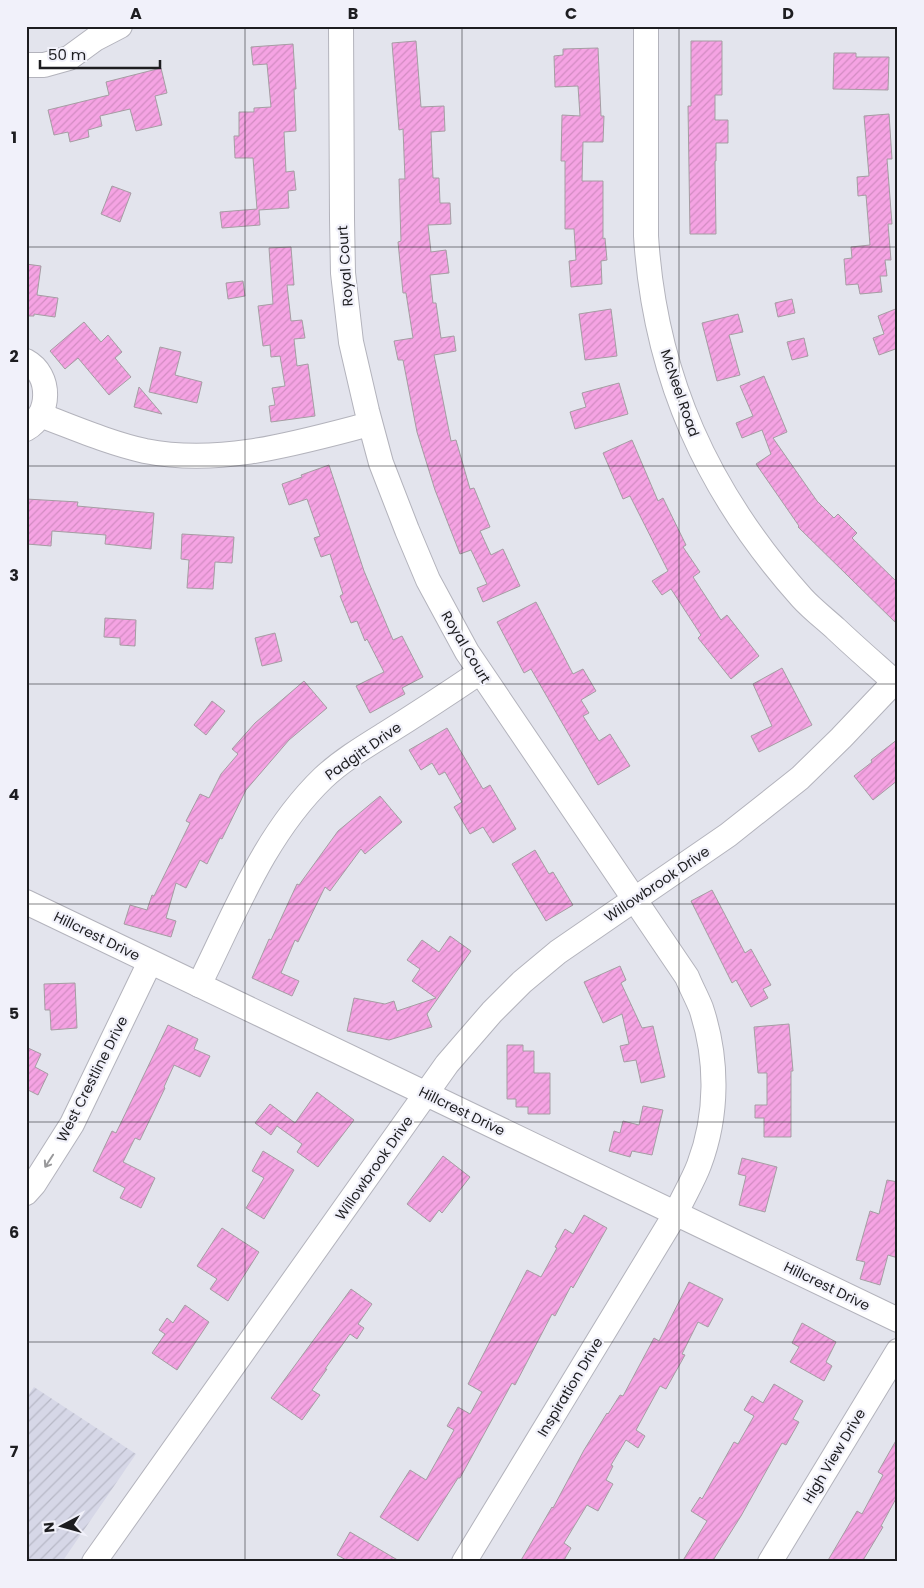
<svg xmlns="http://www.w3.org/2000/svg" width="924" height="1588" viewBox="0 0 924 1588" font-family="Poppins,sans-serif">
  <defs>
    <pattern id="industrial-furrows" width="10" height="10" patternUnits="userSpaceOnUse" patternTransform="scale(1.25)"><rect width="10" height="10" fill="#d6d7e7"/><path d="M-1 1l2-2M0 10L10 0M9 11l2-2" fill="none" stroke="#b7b8c6"/></pattern>
    <pattern id="building-hatch" width="6" height="6" patternUnits="userSpaceOnUse" patternTransform="scale(1.25)"><rect width="6" height="6" fill="#f5a3e3"/><path d="M-1 1l2-2M0 6l6-6M5 7l2-2" fill="none" stroke="#d28cc2"/></pattern>
  </defs>
  <rect width="100%" height="100%" fill="#e3e4ed"/>
  <path fill="url(#industrial-furrows)" d="M34,1387L136,1454L62,1562H26V1398Z"/>
  <g fill="url(#building-hatch)" stroke="#a59da3">
    <path d="M416,41L421,107L444,106L445,131L431,132L433,178H439L440,203H450L451,224L428,225L431,252L446,250L449,273L430,275L433,303H436L441,338L454,336L456,351L434,355L451,441L456,440L470,489L474,488L490,527L480,531L491,555L503,549L520,586L483,602L477,588L487,584L471,550L460,554L435,490L417,432L403,360H398L394,341L413,338L406,293H403L398,242L401,241L399,179H405L403,129L399,130L392,43Z"/>
    <path d="M691,41H722V95H715V120H728V143H716V161H715L716,234H690L688,106H691Z"/>
    <path d="M293,44L296,89H294L296,131L284,132L286,172L294,171L296,190L288,191L289,208L259,210L260,225L222,228L220,212L257,209L253,158H235L234,136H239V112H254V108L271,107L267,64L253,65L251,47Z"/>
    <path d="M598,48L601,116H604L603,142H583L582,181H603V239L605,238L607,260L601,261L602,284L571,287L569,261L576,260L574,229H565V161H561L562,115L580,116L578,86L555,87L554,56L563,55V49Z"/>
    <path d="M834,53H856V57H889L888,90L833,89Z"/>
    <path d="M161,68L167,93L155,96L162,125L136,131L130,109L100,116L102,126L88,130L89,137L70,142L68,132L54,135L48,110L109,95L106,82Z"/>
    <path d="M889,114L892,159H887L892,224H888L891,260H885L887,276H880L882,292L860,294L858,284L846,285L844,259L852,258L851,247L870,245L866,195L858,196L857,177L869,176L864,116Z"/>
    <path d="M112,186L131,193L120,222L101,214Z"/>
    <path d="M291,247L294,285H287L291,321L302,320L305,338L294,339L297,366L308,364L315,416L271,422L269,406L275,405L272,388L285,386L280,356L271,357L270,345L263,346L258,306L273,304L269,248Z"/>
    <path d="M26,264L41,266L37,295L58,298L55,317L34,314V316H26Z"/>
    <path d="M243,281L245,296L228,299L226,283Z"/>
    <path d="M792,299L795,313L778,317L775,303Z"/>
    <path d="M898,308V348L879,355L873,338L884,334L878,316Z"/>
    <path d="M611,309L617,356L585,360L579,314Z"/>
    <path d="M738,314L743,332L729,335L740,375L717,381L702,323Z"/>
    <path d="M84,322L101,342L108,335L122,352L115,358L131,377L109,395L78,358L65,369L50,351Z"/>
    <path d="M804,338L808,356L792,360L787,342Z"/>
    <path d="M160,347L181,352L175,375L202,382L197,403L149,392Z"/>
    <path d="M764,376L787,432L773,438L817,501L834,518L838,514L857,533L852,538L898,583V625L798,527L799,526L756,464L771,454L762,430L742,438L736,423L753,416L740,386Z"/>
    <path d="M619,383L628,414L575,429L570,412L586,407L582,393Z"/>
    <path d="M139,387L162,414L134,407Z"/>
    <path d="M632,440L658,501L663,498L686,545L683,547L700,572L693,577L721,620L727,615L759,656L731,679L698,638L701,635L671,589L662,595L652,581L668,571L630,496L623,499L603,453Z"/>
    <path d="M329,465L364,571L393,640L402,636L423,677L402,688L405,694L370,713L356,686L384,672L367,639L365,641L357,621L351,623L340,596L343,594L330,554L321,557L314,538L320,536L307,499L289,505L282,484L302,477L301,475Z"/>
    <path d="M26,499L78,502L77,506L154,513L151,549L105,544L106,535L52,531L51,546L27,544Z"/>
    <path d="M182,534L234,537L232,563L215,562L213,589L187,588L189,560L181,559Z"/>
    <path d="M536,602L573,674L583,669L596,691L581,700L589,713L583,716L599,741L610,734L630,766L598,785L531,669L524,673L497,622Z"/>
    <path d="M105,618L136,620L135,646L120,645V638L104,637Z"/>
    <path d="M275,633L282,661L262,666L255,638Z"/>
    <path d="M782,668L812,725L759,752L751,736L772,726L753,684Z"/>
    <path d="M304,681L327,708L289,740L246,790L222,839L220,838L207,864L200,860L186,888L176,883L166,918L176,921L171,937L124,924L130,905L147,910L152,895L154,896L190,823L186,821L200,794L209,798L221,774L238,754L232,749L255,723Z"/>
    <path d="M212,701L225,711L206,735L194,725Z"/>
    <path d="M447,728L483,789L490,785L516,829L493,843L483,827L470,834L454,807L462,802L445,772L439,775L432,763L421,770L409,750Z"/>
    <path d="M898,739V780L873,800L854,776L872,762L871,760Z"/>
    <path d="M380,796L402,822L365,854L361,849L330,891L325,887L298,942L295,940L281,973L299,981L292,996L252,978L269,939L271,940L297,884L299,885L338,831Z"/>
    <path d="M535,850L549,874L553,872L573,905L546,921L512,864Z"/>
    <path d="M712,890L745,953L751,949L771,985L763,989L768,998L751,1007L736,980L732,983L691,901Z"/>
    <path d="M450,936L471,951L427,1014L432,1027L389,1040L347,1031L354,998L385,1004L394,1001L397,1011L436,998L412,981L420,969L407,960L422,940L439,952Z"/>
    <path d="M620,966L626,980L621,983L642,1028L653,1026L665,1077L641,1083L636,1060L624,1062L620,1046L629,1044L622,1014L603,1023L584,982Z"/>
    <path d="M75,983L77,1028L51,1030L50,1010H45L44,984Z"/>
    <path d="M789,1024L793,1071H791V1137H764V1118H755V1105H767V1073H758L754,1027Z"/>
    <path d="M168,1025L198,1039L194,1049L210,1056L200,1077L174,1065L164,1087L165,1088L140,1140L135,1138L123,1162L155,1178L141,1208L120,1198L125,1188L93,1171L112,1131L116,1133Z"/>
    <path d="M507,1045H523V1051H534V1073H550V1114H528V1107H516V1099H507Z"/>
    <path d="M26,1047L41,1054L35,1067L48,1074L38,1095L26,1089Z"/>
    <path d="M317,1092L354,1120L318,1167L297,1152L302,1144L277,1126L271,1135L255,1123L270,1104L295,1123Z"/>
    <path d="M643,1106L663,1110L652,1155L632,1151L630,1157L609,1151L614,1131L620,1133L623,1121L639,1125Z"/>
    <path d="M263,1151L294,1170L264,1219L246,1208L264,1178L252,1171Z"/>
    <path d="M443,1156L470,1177L442,1213L439,1210L430,1222L407,1204Z"/>
    <path d="M742,1158L777,1167L765,1212L739,1205L746,1176L738,1174Z"/>
    <path d="M887,1180L898,1182V1258L888,1255L880,1285L860,1279L865,1262L856,1260L870,1211L879,1214Z"/>
    <path d="M584,1215L607,1228L573,1288L571,1286L555,1316L552,1314L515,1385L512,1383L460,1478H458L418,1541L380,1517L410,1470L426,1480L454,1430L447,1426L458,1407L470,1414L482,1392L468,1384L527,1270L541,1277L557,1248L555,1247L565,1229L573,1234Z"/>
    <path d="M222,1228L259,1252L228,1301L210,1289L217,1279L197,1266Z"/>
    <path d="M689,1282L723,1299L708,1327L698,1322L682,1354L685,1355L666,1389L660,1386L636,1430L645,1436L638,1448L626,1440L611,1465L613,1466L606,1480L613,1484L598,1511L587,1505L564,1543L571,1548L563,1562H520L552,1507L553,1508L584,1450L607,1413L608,1414L620,1395L623,1396L654,1338L659,1341Z"/>
    <path d="M351,1289L372,1304L358,1324L364,1328L357,1339L350,1334L325,1369H327L312,1390L320,1395L302,1420L271,1398Z"/>
    <path d="M185,1305L209,1322L177,1370L152,1353L165,1334L159,1330L167,1318L173,1323Z"/>
    <path d="M802,1323L836,1342L826,1362L832,1366L824,1381L790,1362L799,1347L792,1343Z"/>
    <path d="M774,1384L803,1401L793,1419L799,1422L786,1445L782,1443L741,1516L712,1562H682L707,1521L691,1511L700,1497L702,1499L734,1442L738,1444L754,1416L744,1410L752,1396L763,1403Z"/>
    <path d="M898,1437V1495L881,1526L883,1527L862,1562H827L857,1511L862,1514L883,1475L878,1472Z"/>
    <path d="M350,1532L401,1562H350L337,1555Z"/>
  </g>
  <g fill="none" stroke-linecap="round" stroke-linejoin="round">
    <g stroke="#b3b3bc" stroke-width="26">
      <g id="minor">
        <path d="M341,26L342,219L343,273L351,342L367,411L381,463L407,530L428,580L467,652L687,977C691,987 697,998 701,1008C718,1059 718,1115 699,1165C693,1181 683,1197 676,1213L464,1562"/>
        <path d="M646,26V236C655,378 708,493 802,598C812,609 825,619 836,629C856,648 877,666 898,685"/>
        <path d="M26,65H44L69,58L95,39L120,26"/>
        <path d="M26,361C52,375 51,415 26,429"/>
        <path d="M40,415C75,428 109,443 145,451C221,466 297,443 370,424"/>
        <path d="M26,902L898,1320"/>
        <path d="M199,985C235,913 264,835 323,778C341,761 364,747 385,734C417,714 449,693 480,672"/>
        <path d="M26,1193L34,1184L72,1124L150,962"/>
        <path d="M94,1562L447,1064L492,1012L522,982L558,952L728,835L800,778L841,738L898,678"/>
        <path d="M770,1562L898,1351"/>
      </g>
    </g>
    <use href="#minor" stroke="#fff" stroke-width="24"/>
  </g>
  <defs><path id="oneway-shaft" d="M-6 0H5M1.5-3L5.5 0L1.5 3" fill="none" stroke-width="1.6" stroke-linecap="round" stroke-linejoin="round" transform="scale(1.25)"/></defs>
  <use stroke="#99999b" href="#oneway-shaft" transform="translate(49 1161) rotate(123)"/>
  <path fill="none" stroke="#1d1d20" stroke-width="1" stroke-opacity="0.55" d="M245,26V1562M462,26V1562M679,26V1562M26,247H898M26,466H898M26,684H898M26,904H898M26,1122H898M26,1342H898"/>
  <g text-anchor="middle" stroke-width="4.5" stroke-linejoin="round" paint-order="stroke">
    <g font-size="14" fill="#1d1d20" stroke="#f1f1fa">
      <text transform="translate(345 266) rotate(-94)" y="5">Royal Court</text>
      <text transform="translate(680 393) rotate(71)" y="5">McNeel Road</text>
      <text transform="translate(466 647) rotate(59)" y="5">Royal Court</text>
      <text transform="translate(363 751) rotate(-35)" y="5">Padgitt Drive</text>
      <text transform="translate(657 884) rotate(-34)" y="5">Willowbrook Drive</text>
      <text transform="translate(97 936) rotate(26)" y="5">Hillcrest Drive</text>
      <text transform="translate(92 1079) rotate(-63)" y="5">West Crestline Drive</text>
      <text transform="translate(462 1111) rotate(26)" y="5">Hillcrest Drive</text>
      <text transform="translate(374 1168) rotate(-55)" y="5">Willowbrook Drive</text>
      <text transform="translate(827 1286) rotate(26)" y="5">Hillcrest Drive</text>
      <text transform="translate(570 1387) rotate(-59)" y="5">Inspiration Drive</text>
      <text transform="translate(834 1456) rotate(-59)" y="5">High View Drive</text>
    </g>
  </g>
  <rect width="924" height="1588" fill="none" stroke="#f1f1fa" stroke-width="55"/>
  <g transform="translate(62 1526) rotate(264)" stroke="#f1f1fa" stroke-width="4" paint-order="stroke">
  <path d="M0-4L9 19L0 12L-9 19Z" fill="#1d1d20"/>
  <text y="-8" font-size="14" font-weight="bold" text-anchor="middle" fill="#1d1d20">N</text>
  </g>
  <path d="M40 60v8h120v-8" fill="none" stroke="#1d1d20" stroke-width="2.5"/>
  <text x="48" y="60" font-size="15" fill="#1d1d20" stroke="#f1f1fa" stroke-width="4" paint-order="stroke">50 m</text>
  <rect x="28" y="28" width="868" height="1532" fill="none" stroke="#1d1d20" stroke-width="2"/>
  <g font-size="16" text-anchor="middle" font-weight="bold" fill="#1d1d20">
    <text x="136" y="19">A</text>
    <text x="353" y="19">B</text>
    <text x="571" y="19">C</text>
    <text x="788" y="19">D</text>
    <text x="14" y="143">1</text>
    <text x="14" y="362">2</text>
    <text x="14" y="581">3</text>
    <text x="14" y="800">4</text>
    <text x="14" y="1019">5</text>
    <text x="14" y="1238">6</text>
    <text x="14" y="1457">7</text>
  </g>
</svg>
